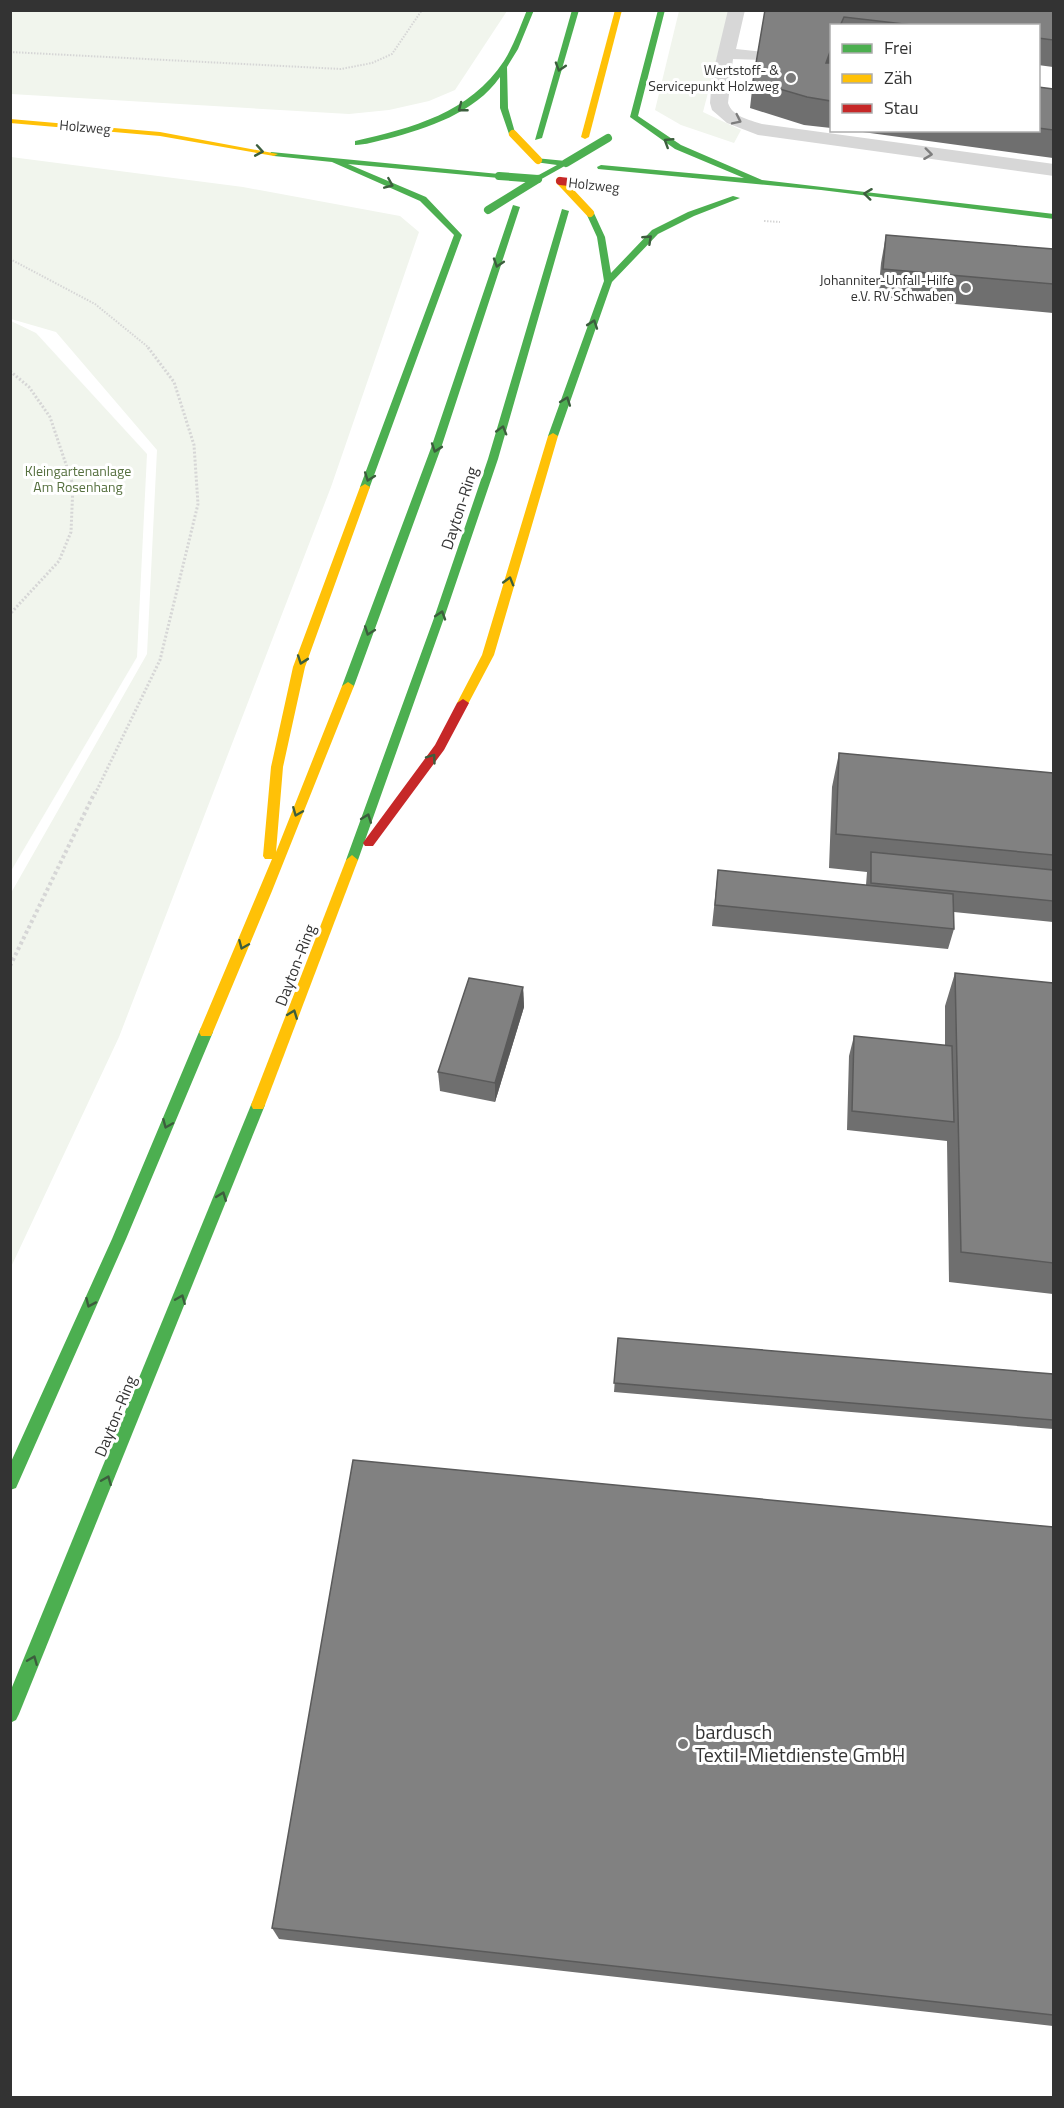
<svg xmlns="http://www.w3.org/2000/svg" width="1064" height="2108" viewBox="0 0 1064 2108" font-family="'Titillium Web',sans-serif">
  <rect width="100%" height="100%" fill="#fff"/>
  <g fill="#f1f5ed">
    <path d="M10,11L11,10L507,11L455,90L429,101L389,110L349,114L11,94Z"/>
    <path d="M679,11H729L703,112L741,130L734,143L681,125L655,110Z"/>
    <path d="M11,157L243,187L400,216L419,232L331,487L119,1037L11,1267V893L147,654L157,450L56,332L11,319Z"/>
    <path d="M11,321L36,333L147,454L137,657L11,871Z"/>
  </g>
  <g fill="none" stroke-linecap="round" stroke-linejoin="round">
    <g stroke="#d6d6d6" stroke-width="2" stroke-dasharray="1.5 1.5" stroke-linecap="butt">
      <path d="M10,52L341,69L372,63L392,54L422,10"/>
      <path d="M764,221L780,222"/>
      <path d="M10,259L95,304L148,347"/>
    </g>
    <g stroke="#d6d6d6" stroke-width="3" stroke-dasharray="2 2" stroke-linecap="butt">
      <path d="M10,371L29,387L50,417L73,485L71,532L59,561L10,614"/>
      <path d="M95,794L160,660L198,504L194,445L174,382L147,346"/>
    </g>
    <path stroke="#d6d6d6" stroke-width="4" stroke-dasharray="3 3" stroke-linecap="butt" d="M10,966L95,792"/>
    <path fill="#d7d7d7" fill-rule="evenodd" d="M728,10H745L736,49L765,52L768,56L765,60L733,59L728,103C732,116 749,120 762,124L1054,164V176L758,135L727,123L712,110L710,103L712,77Z"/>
    <g fill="#4caf50" fill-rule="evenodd">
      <path d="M527,10H534L518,49L507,67L508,108L516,136L509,134L500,108V77C475,113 428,128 387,139C377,141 365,145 355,145V141C412,128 470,113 504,61C514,45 520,27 527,10Z"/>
      <path d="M572,10H579L542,138L535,140Z"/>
      <path d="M658,10H665L638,116L681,145L762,180L1054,214V219L821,190L598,169L597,167L601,165L744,178L675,149L630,117Z"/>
      <path d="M271,152L499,174L503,176L499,178L348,164L426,197L462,235L369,489L365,490L360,487L454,235L420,201L332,162L274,156L270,154Z"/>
      <path d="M535,158L566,161L570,163L538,181L534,179L535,177L557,165L535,162Z"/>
      <path d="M733,196L740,198L694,216L658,234L612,282L558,436L550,438L548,436L604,281L597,237L586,213L587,211H593L605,237L611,273L652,230L688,212Z"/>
      <path d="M513,205L520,207L441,448L354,686L352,689H344L342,686L431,448Z"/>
      <path d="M562,209L569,211L498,459L444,618L358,860L352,865L348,863L346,860L434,618L488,459Z"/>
      <path d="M206,1027L211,1028L213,1032L126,1239L16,1488L10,1490V1464L112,1239L199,1032L201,1028Z"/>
      <path d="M258,1099L263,1101L265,1105L19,1714L16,1720L10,1723V1692L251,1105L253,1101Z"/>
    </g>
    <g fill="#ffc107" fill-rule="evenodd">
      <path d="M615,10H622L589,137L585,139L581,137Z"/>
      <path d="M10,119L160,132L278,154L274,156L160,136L10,123Z"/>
      <path d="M553,433L558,436L494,655L467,706H459L457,703L482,655L548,436Z"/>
      <path d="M365,484L370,487L305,667L283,767L276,852L342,686L348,682L354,686L272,891L213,1032L211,1036H201L199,1032L272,859H265L263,856L271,767L293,667L360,487Z"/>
      <path d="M352,855L358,860L265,1105L263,1109H253L251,1105L346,860Z"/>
    </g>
    <path fill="#c62828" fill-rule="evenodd" d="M463,699L469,703L444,750L373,846H365L363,843L365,840L435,745L457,703Z"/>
    <g stroke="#4caf50" stroke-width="8">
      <path d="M566,163L608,138"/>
      <path d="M499,176L538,179"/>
      <path d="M488,210L538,179"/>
    </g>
    <g stroke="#ffc107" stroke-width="8">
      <path d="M513,134L538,160"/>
      <path d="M560,181L590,213"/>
    </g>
    <path stroke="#c62828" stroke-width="8" d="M560,181L597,185"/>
  </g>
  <g fill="#6f6f6f">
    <path d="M765,10H1053V67L1038,65V26H831V128L804,125L750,108L753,81Z"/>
    <path d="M1038,87L1053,89V158L848,130H1038Z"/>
    <path d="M886,235L1053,249V313L878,297L881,263Z"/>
    <path d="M839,753L1053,773V922L954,912V929L948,949L712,926L718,870L866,885L867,872L829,868L832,787Z"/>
    <path d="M955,973L1053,983V1294L949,1282L947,1141L847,1130L849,1056L854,1036L945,1046V1006Z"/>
    <path d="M523,987L524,1007L495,1102L440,1091L438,1072Z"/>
    <path d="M618,1338L1053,1374V1429L614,1392Z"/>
    <path d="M1053,1527V2026L279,1939L272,1928Z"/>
  </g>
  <g fill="#5a5a5a">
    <path d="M831,49V66L826,63Z"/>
    <path d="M523,987L524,1007L495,1102V1083Z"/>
  </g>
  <g fill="#818181" stroke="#5a5a5a" stroke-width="1.5">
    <path d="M765,10H1053V40L1038,38V26H921L844,17L840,26H831V49L826,63H831V101L807,97L753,81Z"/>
    <path d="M1038,87L1053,89V130L1038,128Z"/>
    <path d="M886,235L1053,249V284L883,269Z"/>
    <path d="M839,753L1053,773V855L836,834Z"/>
    <path d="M871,852L1053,870V901L871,883Z"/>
    <path d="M718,870L953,894L954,929L715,905Z"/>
    <path d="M955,973L1053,983V1263L961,1252Z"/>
    <path d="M469,978L523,987L495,1083L438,1072Z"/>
    <path d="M854,1036L952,1046L954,1122L852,1111Z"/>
    <path d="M618,1338L1053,1374V1420L614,1383Z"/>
    <path d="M353,1460L1053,1527V2015L272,1928Z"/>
  </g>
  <defs><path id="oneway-chevron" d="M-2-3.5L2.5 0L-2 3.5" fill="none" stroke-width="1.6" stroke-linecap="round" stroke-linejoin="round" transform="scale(1.5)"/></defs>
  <g stroke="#3c5e3d">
    <use href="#oneway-chevron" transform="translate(560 67) rotate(107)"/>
    <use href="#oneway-chevron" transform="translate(462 108) rotate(142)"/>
    <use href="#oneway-chevron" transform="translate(668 142) rotate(-148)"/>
    <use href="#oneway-chevron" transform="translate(259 151) rotate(10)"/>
    <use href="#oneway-chevron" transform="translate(389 184) rotate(23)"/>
    <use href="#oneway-chevron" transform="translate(868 194) rotate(-173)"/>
    <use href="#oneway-chevron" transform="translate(648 239) rotate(-43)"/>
    <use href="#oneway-chevron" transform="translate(498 263) rotate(108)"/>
    <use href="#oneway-chevron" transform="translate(593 324) rotate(-71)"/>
    <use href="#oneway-chevron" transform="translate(566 401) rotate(-70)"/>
    <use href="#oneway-chevron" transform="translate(502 430) rotate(-74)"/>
    <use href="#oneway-chevron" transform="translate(436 448) rotate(109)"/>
    <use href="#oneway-chevron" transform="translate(369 477) rotate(110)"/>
    <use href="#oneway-chevron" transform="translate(509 581) rotate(-74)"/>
    <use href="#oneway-chevron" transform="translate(441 615) rotate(-72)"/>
    <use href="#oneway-chevron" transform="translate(369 631) rotate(110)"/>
    <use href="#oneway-chevron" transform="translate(302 660) rotate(109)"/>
    <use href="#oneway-chevron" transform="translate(432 758) rotate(-54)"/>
    <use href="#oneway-chevron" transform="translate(297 812) rotate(112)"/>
    <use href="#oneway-chevron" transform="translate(367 818) rotate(-70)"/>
    <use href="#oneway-chevron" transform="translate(243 945) rotate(113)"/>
    <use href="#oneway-chevron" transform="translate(293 1014) rotate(-69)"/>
    <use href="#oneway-chevron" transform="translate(167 1124) rotate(113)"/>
    <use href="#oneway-chevron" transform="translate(222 1196) rotate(-69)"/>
    <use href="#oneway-chevron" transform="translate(181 1299) rotate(-68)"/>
    <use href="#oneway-chevron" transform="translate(90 1303) rotate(114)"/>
    <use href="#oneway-chevron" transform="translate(107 1480) rotate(-68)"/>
    <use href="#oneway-chevron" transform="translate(33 1660) rotate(-68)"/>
  </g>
  <g stroke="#7d7d7d">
    <use href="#oneway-chevron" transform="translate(737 120) rotate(26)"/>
    <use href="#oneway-chevron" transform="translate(928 154) rotate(7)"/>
  </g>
  <g fill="#7a7a7a" stroke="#fff" stroke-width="2">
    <circle cx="791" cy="78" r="6"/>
    <circle cx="966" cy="288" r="6"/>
    <circle cx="683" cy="1744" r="6"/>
  </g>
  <g text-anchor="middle" stroke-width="6" stroke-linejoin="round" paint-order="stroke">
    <g font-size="14" fill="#333" stroke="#fff" text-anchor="end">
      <text x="779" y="75">Wertstoff- &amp;<tspan x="779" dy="16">Servicepunkt Holzweg</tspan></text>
      <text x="954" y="285">Johanniter-Unfall-Hilfe<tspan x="954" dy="16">e.V. RV Schwaben</tspan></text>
    </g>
    <g font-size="14" fill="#333" stroke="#fff">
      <text transform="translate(85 127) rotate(5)" y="5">Holzweg</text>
      <text transform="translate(594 185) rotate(6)" y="5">Holzweg</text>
    </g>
    <g font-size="14" fill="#56703f" stroke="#fff">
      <text x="78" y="476">Kleingartenanlage<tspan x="78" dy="16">Am Rosenhang</tspan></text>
    </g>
    <g font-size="16" fill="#333" stroke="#fff">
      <text transform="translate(459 508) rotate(-72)" y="6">Dayton-Ring</text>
      <text transform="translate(295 965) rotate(-69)" y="6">Dayton-Ring</text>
      <text transform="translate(115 1416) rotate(-68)" y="6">Dayton-Ring</text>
    </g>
    <g font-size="20" fill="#333" stroke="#fff" text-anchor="start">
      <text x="695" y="1739">bardusch<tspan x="695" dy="23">Textil-Mietdienste GmbH</tspan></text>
    </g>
  </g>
  <rect width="1064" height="2108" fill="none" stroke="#333333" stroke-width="24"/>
  <rect x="830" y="24" width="210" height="108" fill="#ffffff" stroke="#adadad" stroke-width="1.5"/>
  <rect x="842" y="44" width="30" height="9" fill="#4caf50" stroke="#adadad" stroke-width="1.5"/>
  <text x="884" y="54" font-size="18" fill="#333333">Frei</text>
  <rect x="842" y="74" width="30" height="9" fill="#ffc107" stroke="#adadad" stroke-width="1.5"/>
  <text x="884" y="84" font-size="18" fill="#333333">Zäh</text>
  <rect x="842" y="104" width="30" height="9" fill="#c62828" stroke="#adadad" stroke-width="1.5"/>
  <text x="884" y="114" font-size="18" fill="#333333">Stau</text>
</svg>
